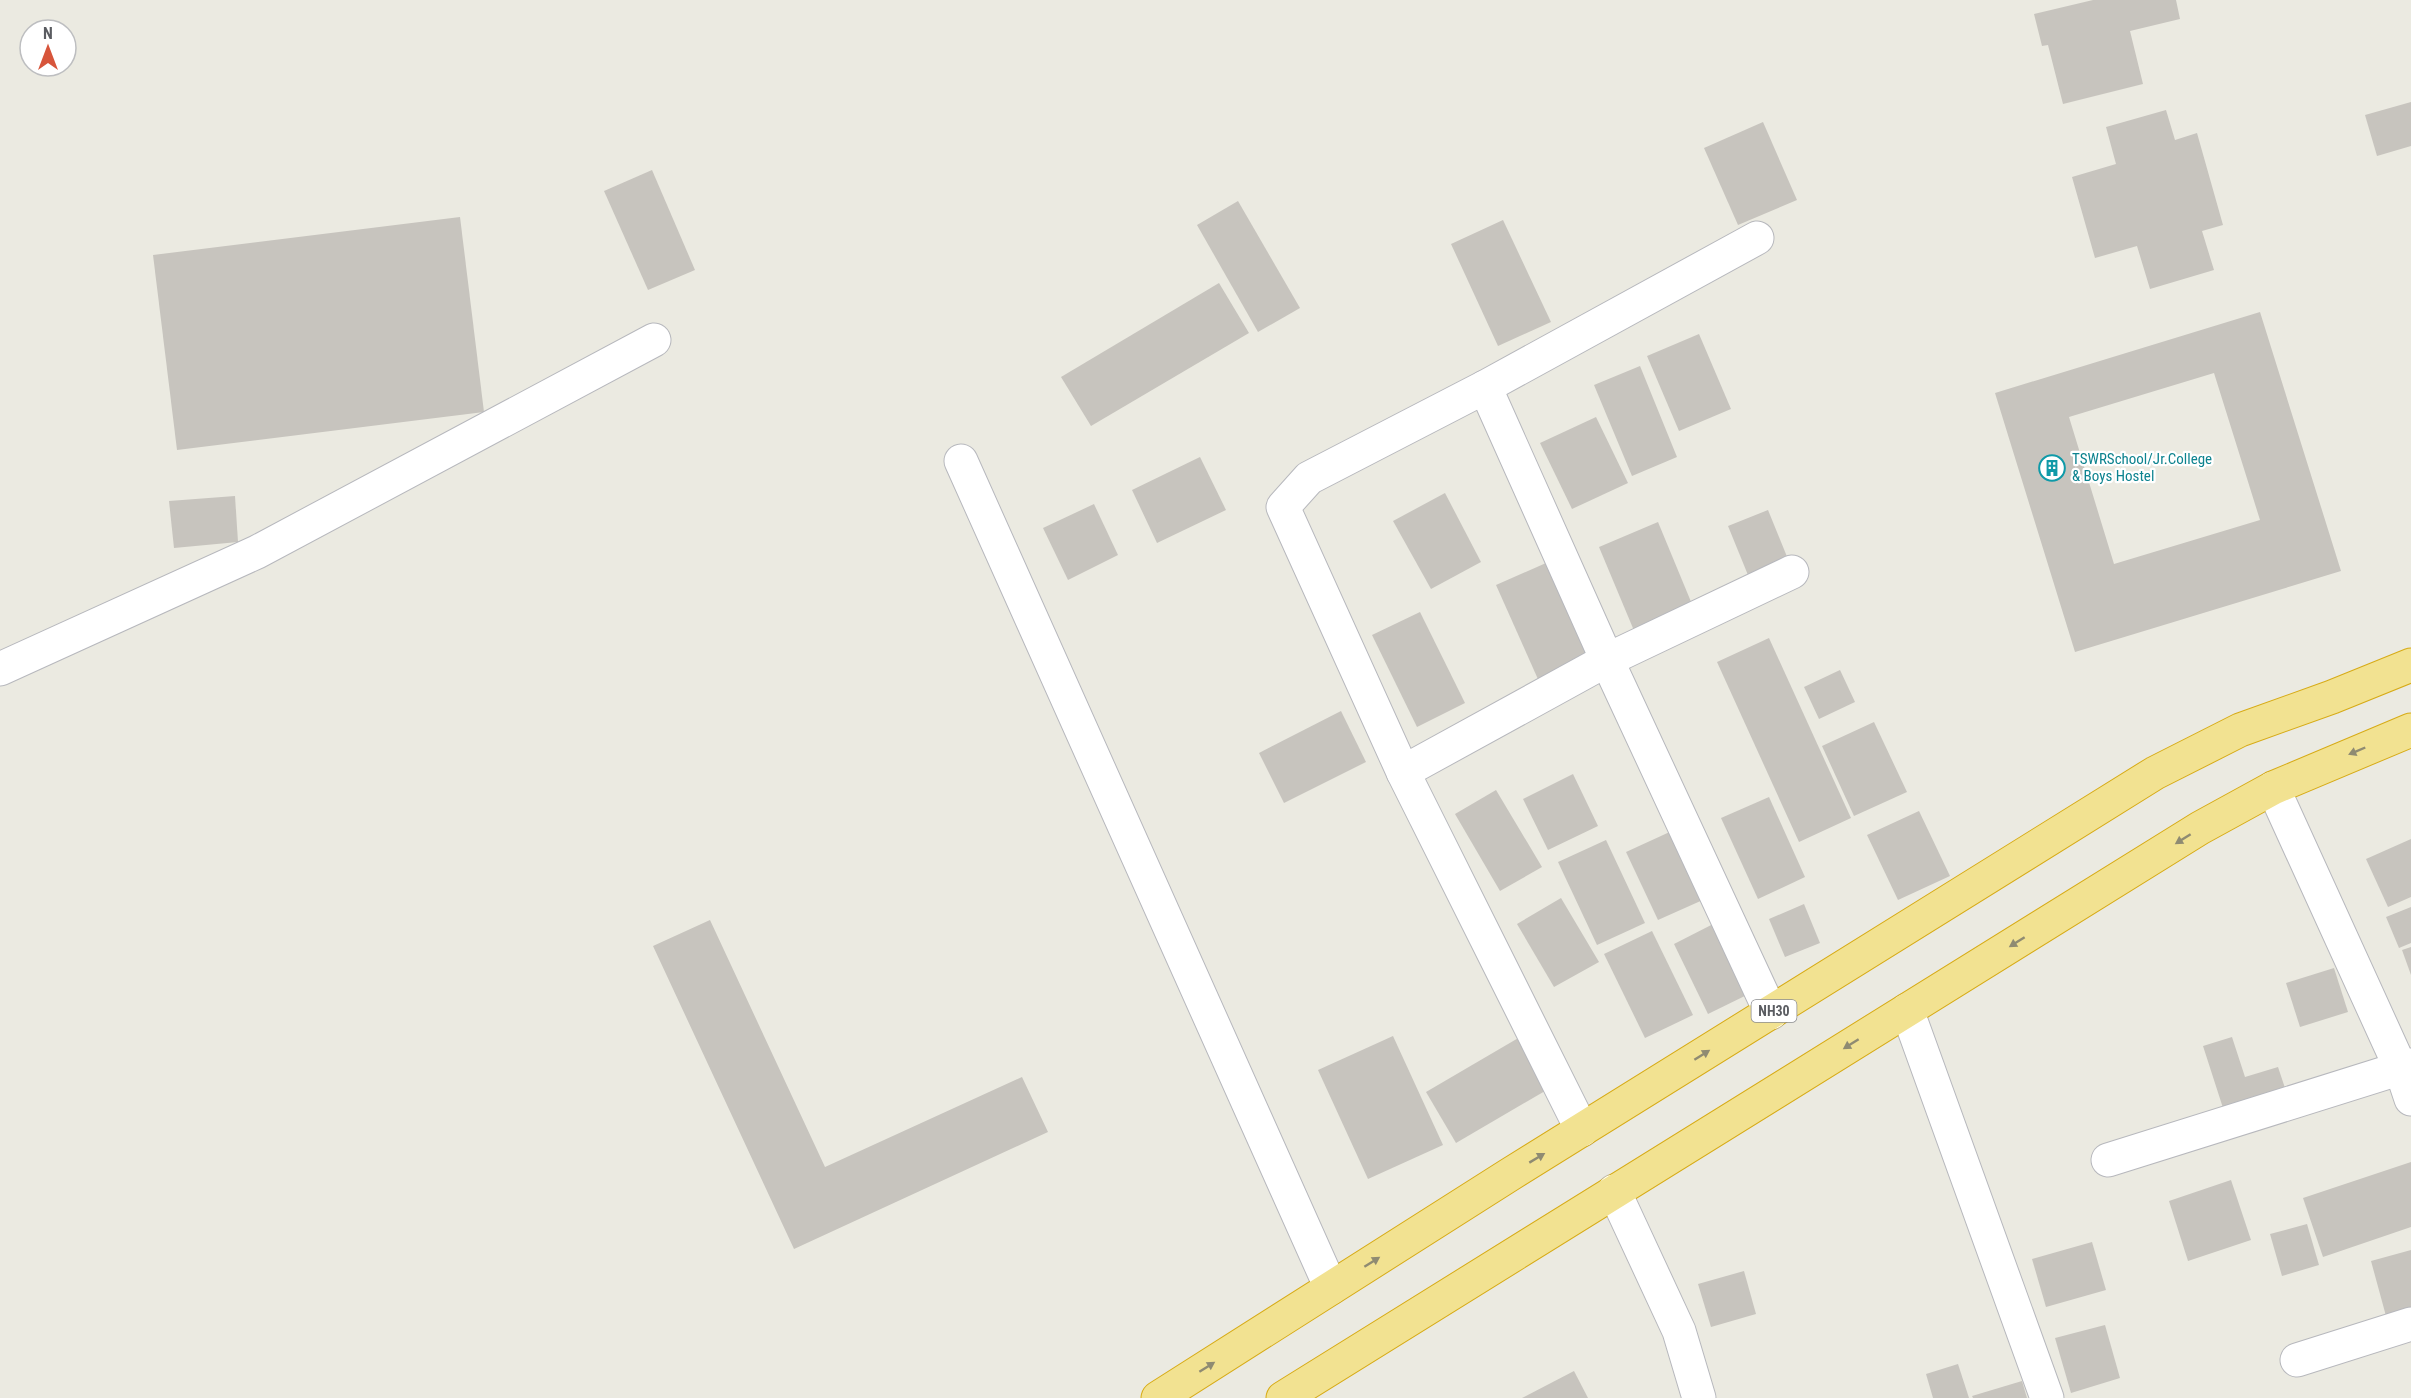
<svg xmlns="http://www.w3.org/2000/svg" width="2411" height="1398" viewBox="0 0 2411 1398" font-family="'Roboto Condensed',sans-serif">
  <rect width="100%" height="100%" fill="#ebeae1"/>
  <g fill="#c7c4be" fill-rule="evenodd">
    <path d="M2093,0H2176L2180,19L2130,31L2143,84L2063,104L2048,45L2042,46L2034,14Z"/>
    <path d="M2411,102V146L2377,156L2365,115Z"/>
    <path d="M2166,110L2175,140L2197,133L2223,225L2202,231L2214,270L2150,289L2137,246L2095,258L2072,177L2116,164L2106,127Z"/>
    <path d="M1763,122L1797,200L1738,225L1704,148Z"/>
    <path d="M652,170L695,270L648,290L604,191Z"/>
    <path d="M1238,201L1300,308L1258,332L1197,225Z"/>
    <path d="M460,217L484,412L177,450L153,255Z"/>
    <path d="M1503,220L1551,322L1498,346L1451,244Z"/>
    <path d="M1219,283L1249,333L1091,426L1061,377Z"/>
    <path d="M2260,312L2341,571L2075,652L1995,393ZM2214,373L2260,520L2114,564L2069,417Z"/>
    <path d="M1699,334L1731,409L1679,431L1647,356Z"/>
    <path d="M1640,366L1677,457L1632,476L1594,385Z"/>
    <path d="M1596,417L1628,483L1572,509L1540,443Z"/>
    <path d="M1200,457L1226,510L1157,543L1132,490Z"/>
    <path d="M1445,493L1481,562L1431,589L1393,521Z"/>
    <path d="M235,496L238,542L174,548L169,501Z"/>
    <path d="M1094,504L1118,555L1068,580L1043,528Z"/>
    <path d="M1768,510L1790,564L1750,580L1728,526Z"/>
    <path d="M1658,522L1694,609L1635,633L1599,547Z"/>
    <path d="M1546,563L1592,663L1541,686L1496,585Z"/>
    <path d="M1420,612L1465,703L1417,727L1372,635Z"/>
    <path d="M1769,638L1851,818L1799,842L1717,662Z"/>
    <path d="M1840,670L1855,702L1819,719L1804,687Z"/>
    <path d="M1341,711L1366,762L1284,803L1259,753Z"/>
    <path d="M1874,722L1907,792L1854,816L1822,746Z"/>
    <path d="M1573,774L1598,826L1548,850L1523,799Z"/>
    <path d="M1496,790L1542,867L1500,891L1455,814Z"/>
    <path d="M1769,797L1805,877L1758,899L1721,818Z"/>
    <path d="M1919,811L1950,876L1898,900L1867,835Z"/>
    <path d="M1674,830L1705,899L1658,920L1626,852Z"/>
    <path d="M2411,839V897L2388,907L2366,859Z"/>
    <path d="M1606,840L1645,923L1597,945L1558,862Z"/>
    <path d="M1561,898L1599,962L1554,987L1517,924Z"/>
    <path d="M1804,904L1820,943L1785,957L1769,919Z"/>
    <path d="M2411,907V943L2399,948L2386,917Z"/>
    <path d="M710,920L825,1167L1022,1077L1048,1132L794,1249L653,946Z"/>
    <path d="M1721,920L1757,990L1708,1014L1674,944Z"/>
    <path d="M1652,931L1693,1015L1645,1038L1604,954Z"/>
    <path d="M2411,947V975L2402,950Z"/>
    <path d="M2334,968L2348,1012L2300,1027L2286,983Z"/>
    <path d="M1527,1033L1557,1084L1456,1143L1426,1092Z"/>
    <path d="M1393,1036L1443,1145L1368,1179L1318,1070Z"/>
    <path d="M2232,1037L2245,1077L2278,1067L2285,1088L2223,1108L2203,1046Z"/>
    <path d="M2411,1162V1227L2323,1257L2303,1198Z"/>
    <path d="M2231,1180L2251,1240L2188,1261L2169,1201Z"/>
    <path d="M2307,1224L2319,1265L2282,1276L2270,1234Z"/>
    <path d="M2092,1242L2106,1290L2046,1307L2032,1259Z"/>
    <path d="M2411,1250V1309L2386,1316L2371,1261Z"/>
    <path d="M1744,1271L1756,1314L1711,1327L1698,1284Z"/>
    <path d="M2105,1325L2120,1378L2071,1393L2055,1338Z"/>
    <path d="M1958,1364L1969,1398H1933L1926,1374Z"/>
    <path d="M1574,1371L1588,1398H1522Z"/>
    <path d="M2022,1381L2027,1398H1973L1972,1396Z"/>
  </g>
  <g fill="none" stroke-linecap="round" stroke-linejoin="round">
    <g stroke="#b7b8bd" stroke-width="35">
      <g id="minor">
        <path d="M1485,387L1607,660L1771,1013"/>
        <path d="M961,461L1331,1288"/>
        <path d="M0,669L257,552L654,340"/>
        <path d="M1403,772L1607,660L1792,572"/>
        <path d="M2273,788L2401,1069L2411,1099"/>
        <path d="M1907,1010L2047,1398"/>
        <path d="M1582,1130L1403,772L1283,507L1309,478L1485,387L1757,238"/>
        <path d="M2108,1160L2411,1065"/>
        <path d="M1614,1191L1679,1331L1699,1398"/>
        <path d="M2297,1360L2411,1324"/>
      </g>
    </g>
    <g stroke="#d7ab16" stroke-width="35">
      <g id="highway">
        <path d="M1158,1398L1509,1175L2155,773L2240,730L2332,697L2411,665"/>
        <path d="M1283,1398L2200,828L2273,788L2411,730"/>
      </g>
    </g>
    <use href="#minor" stroke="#fff" stroke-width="33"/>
    <use href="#highway" stroke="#f2e291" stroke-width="33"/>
  </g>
  <defs><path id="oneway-solid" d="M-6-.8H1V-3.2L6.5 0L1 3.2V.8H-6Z" transform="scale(1.5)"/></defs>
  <g fill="#8f8b72">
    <use href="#oneway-solid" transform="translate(2357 751) rotate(157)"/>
    <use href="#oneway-solid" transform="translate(2183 839) rotate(148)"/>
    <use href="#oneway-solid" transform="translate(2017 942) rotate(148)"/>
    <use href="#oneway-solid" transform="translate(1851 1044) rotate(148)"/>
    <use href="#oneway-solid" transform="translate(1702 1055) rotate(-32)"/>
    <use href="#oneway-solid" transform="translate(1537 1158) rotate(-31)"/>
    <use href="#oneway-solid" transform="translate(1372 1262) rotate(-32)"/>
    <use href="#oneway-solid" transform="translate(1207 1367) rotate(-32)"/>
  </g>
  <defs>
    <g id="building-ring" transform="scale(1.35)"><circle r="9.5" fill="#fff" stroke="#0f9aa8" stroke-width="1.5"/><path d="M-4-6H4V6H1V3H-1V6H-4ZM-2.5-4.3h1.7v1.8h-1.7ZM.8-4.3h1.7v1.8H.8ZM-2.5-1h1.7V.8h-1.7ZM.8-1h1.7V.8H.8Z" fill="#0f9aa8"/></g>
  </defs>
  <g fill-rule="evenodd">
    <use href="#building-ring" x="2052" y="468"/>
  </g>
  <g text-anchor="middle" stroke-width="4.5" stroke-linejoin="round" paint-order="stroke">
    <rect fill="#fff" stroke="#8c8d90" stroke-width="1.5" x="1751.5" y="1000" width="45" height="22" rx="4.5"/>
    <g font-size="14" font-weight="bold" fill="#5a5c61">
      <text x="1774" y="1016">NH30</text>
    </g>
    <g font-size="15" fill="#0d838f" stroke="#fff" text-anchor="start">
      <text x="2072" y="464">TSWRSchool/Jr.College<tspan x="2072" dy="17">&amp; Boys Hostel</tspan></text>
    </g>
  </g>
  <g transform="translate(48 48)"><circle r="28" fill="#ffffff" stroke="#bdbec0" stroke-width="1.5"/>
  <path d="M0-4.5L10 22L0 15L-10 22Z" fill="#d7553b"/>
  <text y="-9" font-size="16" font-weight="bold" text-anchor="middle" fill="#5a5c61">N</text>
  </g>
</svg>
